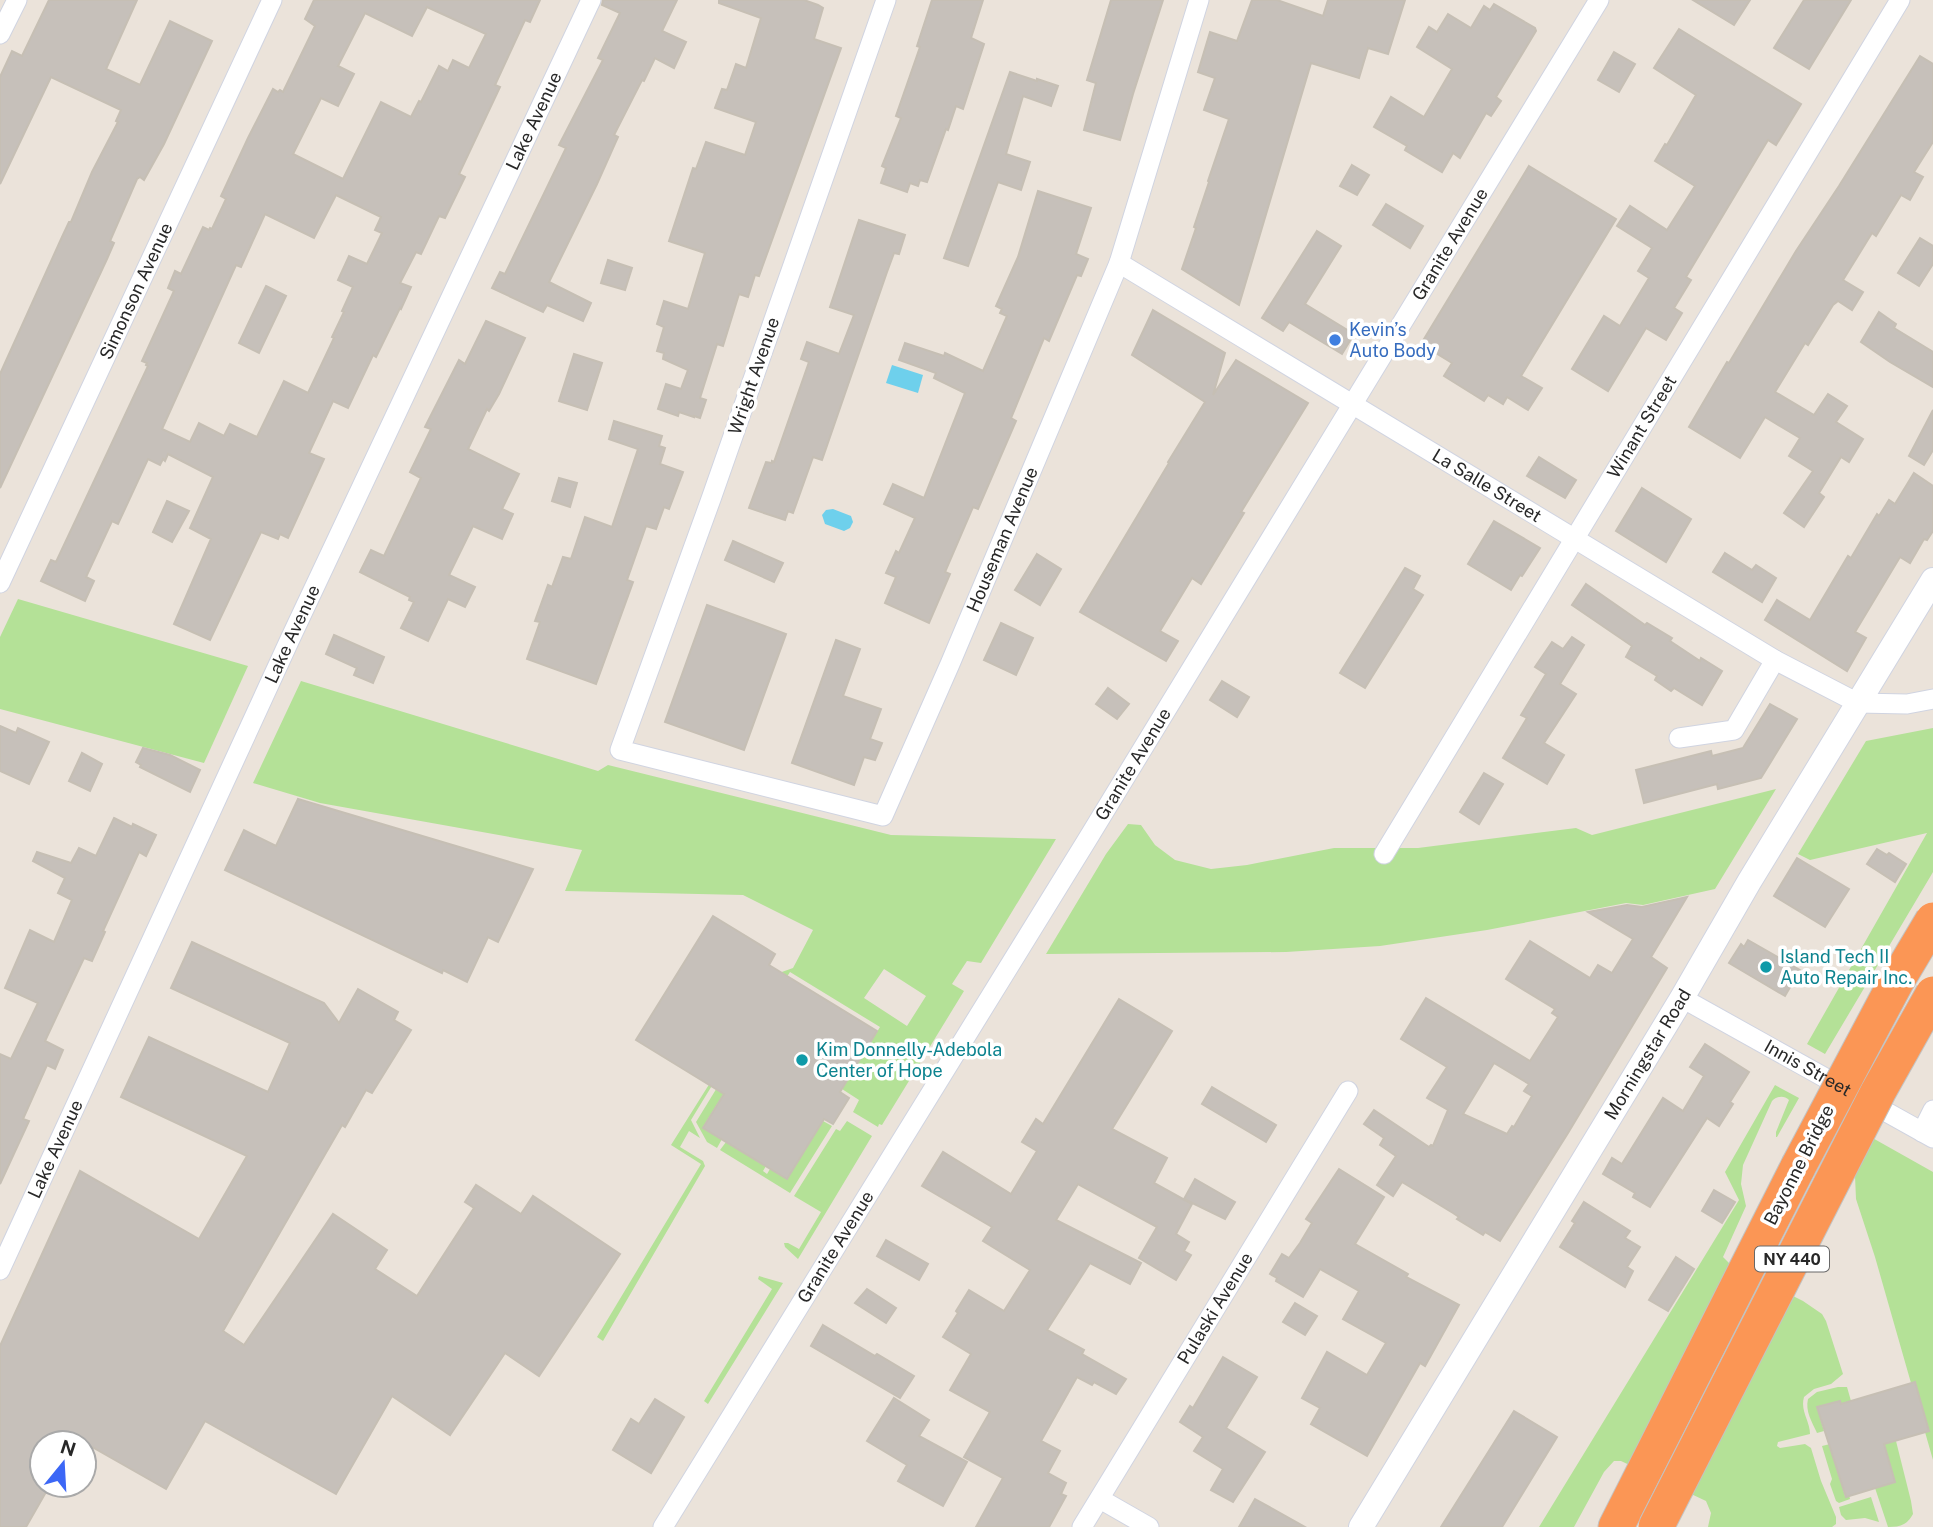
<svg xmlns="http://www.w3.org/2000/svg" width="1933" height="1527" viewBox="0 0 1933 1527" font-family="'Public Sans',sans-serif">
  <rect width="100%" height="100%" fill="#ebe3da"/>
  <g fill="#b4e197" fill-rule="evenodd">
    <path d="M18,599L248,666L204,763L0,709V637Z"/>
    <path d="M301,681L598,771L608,765L891,835L1056,839L981,963L967,961L952,984L964,991L882,1125L879,1124L878,1127L853,1112L859,1100L842,1089L880,1027L790,972L776,994L760,1007L691,1120L700,1138L689,1131L680,1147L703,1161L705,1166L603,1341L597,1337L701,1164L671,1145L779,973L793,968L813,930L743,895L565,891L582,850L320,803L253,783ZM884,969L926,996L907,1026L864,998Z"/>
    <path d="M1933,728V872L1825,1054L1807,1044L1927,833L1810,860L1798,854L1866,741Z"/>
    <path d="M1776,789L1715,889L1643,905L1626,903L1487,930L1380,946L1286,952L1046,954L1106,854L1128,824L1141,825L1155,845L1175,860L1211,869L1247,865L1334,848H1418L1576,828L1592,835Z"/>
    <path d="M791,978L794,980L703,1127L722,1139L717,1148L707,1142L696,1122L764,1011L780,997Z"/>
    <path d="M1775,1085L1799,1098L1777,1137H1776V1132L1789,1100C1784,1095 1777,1096 1772,1101L1743,1165L1741,1184L1746,1206L1723,1257L1731,1265L1803,1301L1822,1314L1826,1321L1843,1374L1831,1384L1814,1389L1804,1397C1800,1411 1810,1421 1810,1434L1778,1442L1777,1446L1780,1448L1805,1444L1811,1448L1821,1481L1836,1517V1524L1832,1527H1708L1711,1513L1706,1501L1621,1461H1614L1604,1472L1574,1527H1539L1739,1200L1725,1172Z"/>
    <path d="M823,1121L832,1126L790,1193L720,1150L726,1142L766,1166L763,1171L767,1174L770,1169Z"/>
    <path d="M847,1121L872,1136L798,1259L785,1247L784,1243H788L799,1249L821,1212L794,1196L836,1129L840,1131Z"/>
    <path d="M1869,1136L1933,1172V1460L1875,1257L1856,1199L1855,1176Z"/>
    <path d="M759,1276L783,1283L708,1404L704,1401L772,1289L758,1279Z"/>
    <path d="M1838,1387H1847L1851,1401L1841,1404L1840,1401L1817,1407L1824,1431L1817,1433C1812,1422 1805,1411 1808,1399L1817,1392Z"/>
    <path d="M1896,1441L1911,1501L1913,1514C1907,1525 1900,1527 1888,1527L1875,1488L1884,1444Z"/>
    <path d="M1830,1444L1845,1496L1849,1495L1850,1499L1839,1503L1836,1501L1830,1484L1832,1479L1822,1446Z"/>
    <path d="M1871,1497L1879,1522L1865,1518L1846,1520L1841,1515L1839,1507Z"/>
  </g>
  <g fill="#6ed0ec">
    <path d="M892,365L923,375L918,393L886,383Z"/>
    <path d="M833,509L851,516L853,522L850,528L844,531L825,524L822,515L826,510Z"/>
  </g>
  <g fill="#c6c0ba" stroke="#c6bfb4" stroke-width="2" fill-rule="evenodd">
    <path d="M49,0H137L106,69L140,85L170,21L212,41L164,144L144,180L140,177L137,179L110,241L114,243L107,259L0,488V374L62,237L69,222H71L92,172L118,122L116,121L121,110L51,77L0,184V77L12,51L22,56Z"/>
    <path d="M314,0H540L530,22L525,20L495,85L500,87L459,174L465,177L445,218L439,216L421,254L416,252L400,283L411,287L401,309L400,308L376,357L373,355L348,408L333,401L309,453L324,459L288,538L280,534L278,539L261,532L210,640L174,624L211,539L190,528L213,477L168,454L165,461L163,459L160,465L148,459L118,524L112,521L86,577L94,581L85,601L41,581L51,560L56,562L148,366L146,365L147,363L142,361L174,291L168,288L175,271L181,274L203,227L209,230L210,228L212,229L226,199L221,196L248,138L273,89L278,92L280,90L283,92L315,26L305,19ZM427,7L486,34L469,68L453,60L448,71L439,66L421,102L419,101L411,117L381,102L343,179L293,154L321,98L338,106L354,74L338,66L365,13L412,36ZM336,195L381,217L375,230L382,233L367,264L349,256L338,280L353,287L342,311L344,312L332,337L334,338L308,393L284,381L257,437L230,424L224,436L199,423L190,442L162,429L236,265L241,267L265,214L314,238Z"/>
    <path d="M603,0H677L662,31L686,42L674,68L655,58L644,81L642,80L614,135L618,137L597,184L549,282L591,303L583,321L547,305L543,312L492,288L500,272L505,274L566,148L559,145L603,60L598,58L620,13L602,5Z"/>
    <path d="M719,0H804L818,5L823,8L814,39L841,48L759,276L755,275L748,297L739,294L723,346L717,344L700,398L706,400L700,418L694,416V417L679,412L678,416L658,409L666,384L681,389L688,370L663,359L664,353L657,351L664,327L657,324L664,301L688,309L705,253L669,241L693,168L696,169L706,142L745,155L756,122L715,108L722,89L727,90L736,64L746,68L761,18L719,3Z"/>
    <path d="M932,0H983L971,38L984,44L963,109L956,106L948,130L946,129L927,182L920,180L918,186L910,183L907,192L881,183L886,168L882,166L901,118L896,116L920,47L917,46Z"/>
    <path d="M1111,0H1163L1133,94L1120,140L1084,130L1096,83L1087,80Z"/>
    <path d="M1252,0H1277L1323,16L1328,0H1405L1388,54L1368,48L1359,78L1311,63L1239,305L1182,269L1196,228L1194,227L1209,182L1208,181L1229,119L1204,110L1215,78L1198,72L1210,32L1237,41Z"/>
    <path d="M1693,0H1750L1734,25Z"/>
    <path d="M1804,0H1851L1809,69L1774,48Z"/>
    <path d="M1494,4L1535,28L1536,31L1496,97L1501,101L1491,116L1486,113L1460,158L1453,153L1442,172L1405,150L1407,146L1374,127L1391,97L1424,117L1452,69L1417,47L1429,27L1437,32L1448,14L1471,28L1484,6L1490,10Z"/>
    <path d="M1679,29L1801,104L1776,145L1768,140L1686,277L1691,280L1674,308L1682,313L1666,340L1646,328L1608,391L1572,369L1604,316L1620,326L1649,278L1638,271L1652,248L1617,226L1630,206L1667,230L1695,186L1655,161L1665,144L1667,145L1696,95L1654,68Z"/>
    <path d="M1614,52L1635,64L1619,92L1598,80Z"/>
    <path d="M1920,56L1933,64V142L1914,172L1923,177L1910,200L1901,195L1876,236L1872,233L1843,280L1863,292L1852,310L1838,301L1833,305L1808,345L1805,343L1775,392L1814,415L1828,394L1847,406L1836,422L1863,439L1849,462L1841,457L1819,493L1824,497L1804,527L1784,513L1813,471L1789,456L1800,438L1765,417L1740,458L1689,427L1727,362L1729,363L1796,251L1839,186Z"/>
    <path d="M1010,72L1037,81V79L1058,86L1051,106L1023,96L1006,154L1030,162L1021,190L998,182L968,266L944,258Z"/>
    <path d="M1352,165L1369,175L1357,195L1340,186Z"/>
    <path d="M1529,166L1616,219L1521,376L1542,388L1528,410L1507,397L1503,404L1488,395L1484,401L1444,376L1452,363L1421,344Z"/>
    <path d="M1038,191L1091,208L1076,254L1088,259L1081,276L1077,275L1049,341L1044,338L1011,418L1016,421L978,509L973,507L945,572L950,574L929,623L885,603L896,577L886,573L896,551L899,553L915,518L884,504L893,484L924,498L965,393L934,378L936,373L899,360L905,343L944,356L945,353L983,371L1007,316L1000,313L1002,309L996,306L1018,257Z"/>
    <path d="M1386,204L1423,226L1410,248L1373,225Z"/>
    <path d="M859,220L905,235L899,254L894,253L887,272L822,460L813,457L793,513L788,511L785,520L749,508L766,462L772,463V461L774,462L809,362L801,359L807,342L839,354L854,315L830,307Z"/>
    <path d="M1317,231L1341,246L1305,304L1354,334L1342,354L1289,322L1283,331L1262,318Z"/>
    <path d="M1920,238L1933,246V264L1919,286L1898,273Z"/>
    <path d="M608,260L632,268L625,290L601,283Z"/>
    <path d="M266,286L286,296L259,353L239,343Z"/>
    <path d="M1153,310L1225,353L1213,395L1236,360L1308,403L1241,512L1244,513L1201,584L1192,578L1160,631L1178,641L1166,661L1080,612L1169,463L1168,462L1205,402L1132,355Z"/>
    <path d="M1879,312L1896,324L1894,328L1933,352V387L1890,362L1861,342Z"/>
    <path d="M486,321L525,338L499,394L489,411L487,409L468,449L519,474L502,509L513,514L502,539L473,526L449,575L475,587L465,607L448,599L428,641L401,628L414,602L409,600L410,597L360,572L371,550L384,556L421,478L410,472L431,429L425,427L459,360L465,364Z"/>
    <path d="M574,354L602,363L587,410L559,401Z"/>
    <path d="M1933,410V450L1924,465L1909,456Z"/>
    <path d="M614,421L662,436L659,446L665,448L660,464L683,472L669,509L664,507L656,529L646,526L627,580L633,582L596,684L527,659L540,622L535,621L548,585L552,587L563,557L571,559L585,517L612,527L638,449L609,439Z"/>
    <path d="M1539,457L1576,480L1565,498L1527,476Z"/>
    <path d="M1914,473L1933,486V531L1927,540L1924,539L1910,563L1900,557L1855,632L1866,638L1847,671L1765,620L1777,600L1810,620L1848,556L1851,558L1877,514L1879,516L1889,500L1895,504Z"/>
    <path d="M559,478L577,483L570,507L552,501Z"/>
    <path d="M1642,488L1691,519L1666,562L1616,531Z"/>
    <path d="M167,501L189,511L172,542L153,532Z"/>
    <path d="M1494,521L1540,548L1522,576L1520,575L1511,590L1468,564Z"/>
    <path d="M733,541L783,563L774,582L725,560Z"/>
    <path d="M1725,553L1752,570L1756,565L1776,578L1762,602L1713,572Z"/>
    <path d="M1037,554L1061,569L1040,605L1015,590Z"/>
    <path d="M1405,568L1420,576L1413,589L1423,595L1365,688L1340,673Z"/>
    <path d="M1586,584L1645,625L1647,623L1672,638L1670,641L1700,661L1701,658L1722,671L1702,705L1674,688L1671,691L1655,680L1657,676L1626,657L1632,646L1572,605Z"/>
    <path d="M707,605L786,634L744,750L665,722Z"/>
    <path d="M1001,623L1033,638L1016,675L984,660Z"/>
    <path d="M334,635L384,657L373,683L354,675L357,668L326,654Z"/>
    <path d="M1572,637L1584,645L1560,684L1576,694L1544,743L1564,755L1547,784L1503,758L1527,718L1521,715L1546,674L1535,667L1552,642L1563,649Z"/>
    <path d="M836,640L860,649L843,696L881,709L870,739L882,743L875,760L864,757L854,785L792,763Z"/>
    <path d="M1222,681L1249,697L1237,717L1210,700Z"/>
    <path d="M1108,688L1129,704L1117,719L1096,704Z"/>
    <path d="M1770,704L1797,719L1761,778L1718,789L1717,784L1644,803L1636,770L1711,751L1712,756L1743,748Z"/>
    <path d="M0,726L16,733L18,728L49,742L29,784L0,771Z"/>
    <path d="M143,748L170,755L200,770L190,792L140,767L141,765L136,762Z"/>
    <path d="M82,753L102,764L90,791L69,781Z"/>
    <path d="M1484,773L1503,784L1479,824L1460,812Z"/>
    <path d="M298,799L533,869L498,942L488,937L467,982L443,970L442,973L225,870L244,830L276,846Z"/>
    <path d="M114,818L132,827L133,824L156,835L146,856L139,852L103,931L105,932L92,961L84,958L45,1041L63,1050L55,1069L47,1065L23,1119L29,1121L0,1184V1054L11,1059L38,1003L5,988L30,930L54,942L72,900L58,893L65,878L33,861L37,852L71,863L79,848L96,856Z"/>
    <path d="M1877,849L1887,855L1889,853L1906,864L1895,882L1867,864Z"/>
    <path d="M1797,858L1849,889L1825,927L1774,896Z"/>
    <path d="M1687,897L1651,957L1667,968L1568,1133L1500,1241L1485,1232L1483,1235L1457,1219L1459,1217L1453,1213L1402,1182L1393,1196L1377,1185L1396,1156L1380,1145L1384,1138L1364,1124L1374,1110L1429,1147L1431,1145L1433,1146L1448,1110L1427,1098L1447,1067L1401,1039L1426,998L1530,1061L1558,1017L1552,1013L1555,1009L1506,979L1530,941L1590,978L1598,965L1612,973L1633,939L1588,912L1627,905L1642,907ZM1494,1063L1529,1084L1524,1091L1532,1096L1514,1127L1512,1126L1507,1134L1463,1114Z"/>
    <path d="M713,916L775,954L769,965L877,1031L840,1092L849,1098L833,1124L824,1119L787,1179L703,1128L724,1094L636,1040Z"/>
    <path d="M1748,940L1800,970L1785,996L1729,963L1741,944L1744,947Z"/>
    <path d="M192,942L324,1003L339,1023L358,989L398,1012L394,1020L411,1030L372,1093L366,1090L345,1127L342,1125L223,1331L244,1345L333,1214L387,1250L375,1269L417,1296L474,1208L465,1202L476,1185L521,1214L533,1196L620,1254L539,1376L505,1353L450,1435L392,1396L336,1494L205,1421L166,1489L85,1443H42V1485H50L26,1527H0V1346L80,1171L199,1239L247,1156L121,1097L149,1037L268,1092L290,1043L171,988Z"/>
    <path d="M1119,999L1172,1031L1112,1129L1167,1158L1154,1183L1192,1204L1176,1234L1189,1242L1184,1251L1191,1255L1176,1280L1139,1258L1157,1227L1078,1184L1056,1220L1141,1263L1130,1284L1090,1263L1047,1330L1084,1350L1082,1354L1126,1379L1116,1394L1094,1382L1092,1385L1077,1377L1041,1441L1060,1451L1048,1473L1066,1483L1061,1494L1066,1496L1049,1527H976L1003,1478L964,1457L990,1412L950,1390L971,1354L943,1337L958,1313L956,1311L969,1290L1004,1311L1030,1270L983,1241L992,1227L922,1186L943,1152L1011,1194L1037,1151L1022,1142L1036,1119L1043,1124Z"/>
    <path d="M1705,1044L1749,1072L1730,1102L1733,1104L1719,1126L1707,1118L1650,1207L1633,1197L1635,1193L1603,1174L1612,1158L1622,1164L1663,1098L1683,1111L1704,1076L1690,1067Z"/>
    <path d="M1212,1087L1276,1125L1266,1142L1202,1104Z"/>
    <path d="M1339,1169L1384,1197L1355,1244L1408,1274L1406,1277L1459,1305L1425,1366L1420,1363L1367,1456L1311,1424L1320,1408L1302,1398L1327,1352L1367,1375L1386,1343L1343,1319L1359,1291L1320,1269L1303,1297L1276,1281L1277,1278L1270,1274L1282,1254L1289,1258L1300,1243L1312,1223L1306,1219Z"/>
    <path d="M1195,1179L1235,1202L1225,1219L1184,1199Z"/>
    <path d="M1714,1190L1735,1202L1722,1223L1702,1211Z"/>
    <path d="M1584,1202L1630,1231L1625,1238L1640,1247L1627,1267L1633,1271L1625,1287L1560,1247L1575,1223L1572,1221Z"/>
    <path d="M886,1240L928,1264L919,1280L877,1256Z"/>
    <path d="M1676,1257L1694,1269L1668,1311L1649,1300Z"/>
    <path d="M867,1289L896,1308L886,1323L855,1303Z"/>
    <path d="M1295,1303L1317,1316L1305,1335L1283,1322Z"/>
    <path d="M823,1325L875,1356L877,1354L914,1376L900,1398L811,1346Z"/>
    <path d="M1223,1357L1257,1377L1226,1428L1265,1452L1233,1502L1211,1490L1223,1469L1194,1451L1203,1437L1180,1422L1190,1406L1193,1408Z"/>
    <path d="M1915,1382L1929,1431L1884,1444L1895,1482L1846,1497L1817,1407L1840,1401L1841,1404Z"/>
    <path d="M894,1398L929,1420L919,1436L967,1462L943,1506L898,1481L907,1465L867,1441Z"/>
    <path d="M655,1399L684,1417L651,1473L613,1450L631,1419L639,1424Z"/>
    <path d="M1514,1411L1557,1437L1502,1527H1441Z"/>
    <path d="M1255,1499L1305,1527H1239Z"/>
  </g>
  <g fill="none" stroke-linecap="round" stroke-linejoin="round">
    <g stroke="#d0d4e1" stroke-width="21">
      <g id="minor">
        <path id="s1" d="M886,0L711,499L620,750L883,816L950,664L1119,263L1199,0"/>
        <path d="M0,34L17,0"/>
        <path id="s2" d="M1119,263L1775,660L1858,703L1907,704L1933,699"/>
        <path id="s3" d="M0,583L272,0"/>
        <path d="M1679,738L1734,730L1775,660"/>
        <path id="s4" d="M1384,854L1900,0"/>
        <path id="s5" d="M1682,998L1933,1138"/>
        <path d="M1922,1132L1933,1110"/>
        <path id="s6" d="M0,1270L291,637L591,0"/>
        <path d="M1100,1499L1149,1527"/>
        <path id="s7" d="M663,1527L1087,840L1599,0"/>
        <path id="s8" d="M1082,1527L1348,1091"/>
      </g>
    </g>
    <g stroke="#d0d4e1" stroke-width="26">
      <g id="tertiary">
        <path id="s9" d="M1361,1527L1682,998L1749,882L1933,580"/>
      </g>
    </g>
    <g stroke="#c3c3c3" stroke-width="37">
      <path id="motorway" d="M1616,1527L1798,1167"/>
    </g>
    <use href="#minor" stroke="#fff" stroke-width="19"/>
    <use href="#tertiary" stroke="#fff" stroke-width="24"/>
    <use href="#motorway" stroke="#fb9655" stroke-width="35"/>
    <g stroke="#c3c3c3" stroke-width="37" stroke-linecap="butt">
      <g id="motorway-bridge">
        <path d="M1798,1167L1896,982L1933,920"/>
        <path d="M1656,1527L1878,1092L1933,994"/>
      </g>
    </g>
    <use href="#motorway-bridge" stroke="#fb9655" stroke-width="35"/>
  </g>
  <circle fill="#3f7fe0" stroke="#fff" stroke-width="2.5" cx="1335" cy="340" r="7"/>
  <g fill="#0f9aa8" stroke="#fff" stroke-width="2.5">
    <circle cx="1766" cy="967" r="7"/>
    <circle cx="802" cy="1060" r="7"/>
  </g>
  <g text-anchor="middle" stroke-width="7" stroke-linejoin="round" paint-order="stroke">
    <rect fill="#fff" stroke="#686868" stroke-width="2" x="1755" y="1246.5" width="74" height="25" rx="5"/>
    <g font-size="16" font-weight="bold" fill="#282828">
      <text x="1792" y="1265">NY 440</text>
    </g>
    <g font-size="18" fill="#282828" stroke="#fff">
      <text dy="6" stroke="none"><textPath href="#s6" startOffset="1267">Lake Avenue</textPath></text>
      <text dy="6" stroke="none"><textPath href="#s7" startOffset="1505">Granite Avenue</textPath></text>
      <text dy="6" stroke="none"><textPath href="#s3" startOffset="322">Simonson Avenue</textPath></text>
      <text transform="translate(754 376) rotate(-71)" y="6">Wright Avenue</text>
      <text dy="6" stroke="none"><textPath href="#s4" startOffset="499">Winant Street</textPath></text>
      <text dy="6" stroke="none"><textPath href="#s2" startOffset="430">La Salle Street</textPath></text>
      <text dy="6" stroke="none"><textPath href="#s1" startOffset="1368">Houseman Avenue</textPath></text>
      <text dy="6" stroke="none"><textPath href="#s6" startOffset="700">Lake Avenue</textPath></text>
      <text dy="6" stroke="none"><textPath href="#s7" startOffset="896">Granite Avenue</textPath></text>
      <text dy="6" stroke="none"><textPath href="#s9" startOffset="553">Morningstar Road</textPath></text>
      <text dy="6" stroke="none"><textPath href="#s5" startOffset="144">Innis Street</textPath></text>
      <text dy="6" stroke="none"><textPath href="#s6" startOffset="133">Lake Avenue</textPath></text>
      <text transform="translate(1799 1165) rotate(-63)" y="6">Bayonne Bridge</text>
      <text dy="6" stroke="none"><textPath href="#s7" startOffset="329">Granite Avenue</textPath></text>
      <text dy="6" stroke="none"><textPath href="#s8" startOffset="256">Pulaski Avenue</textPath></text>
    </g>
    <g font-size="18" fill="#366cbe" stroke="#fff" text-anchor="start">
      <text x="1349" y="336">Kevin’s<tspan x="1349" dy="21">Auto Body</tspan></text>
    </g>
    <g font-size="18" fill="#0d838f" stroke="#fff" text-anchor="start">
      <text x="1780" y="963">Island Tech II<tspan x="1780" dy="21">Auto Repair Inc.</tspan></text>
      <text x="816" y="1056">Kim Donnelly-Adebola<tspan x="816" dy="21">Center of Hope</tspan></text>
    </g>
  </g>
  <g transform="translate(63 1464) rotate(18)"><circle r="33" fill="#ffffff" stroke="#a9a9a9" stroke-width="2"/>
  <path d="M0-5L12 26L0 18L-12 26Z" fill="#3c67f6"/>
  <text y="-10" font-size="19" font-weight="bold" text-anchor="middle" fill="#282828">N</text>
  </g>
</svg>
